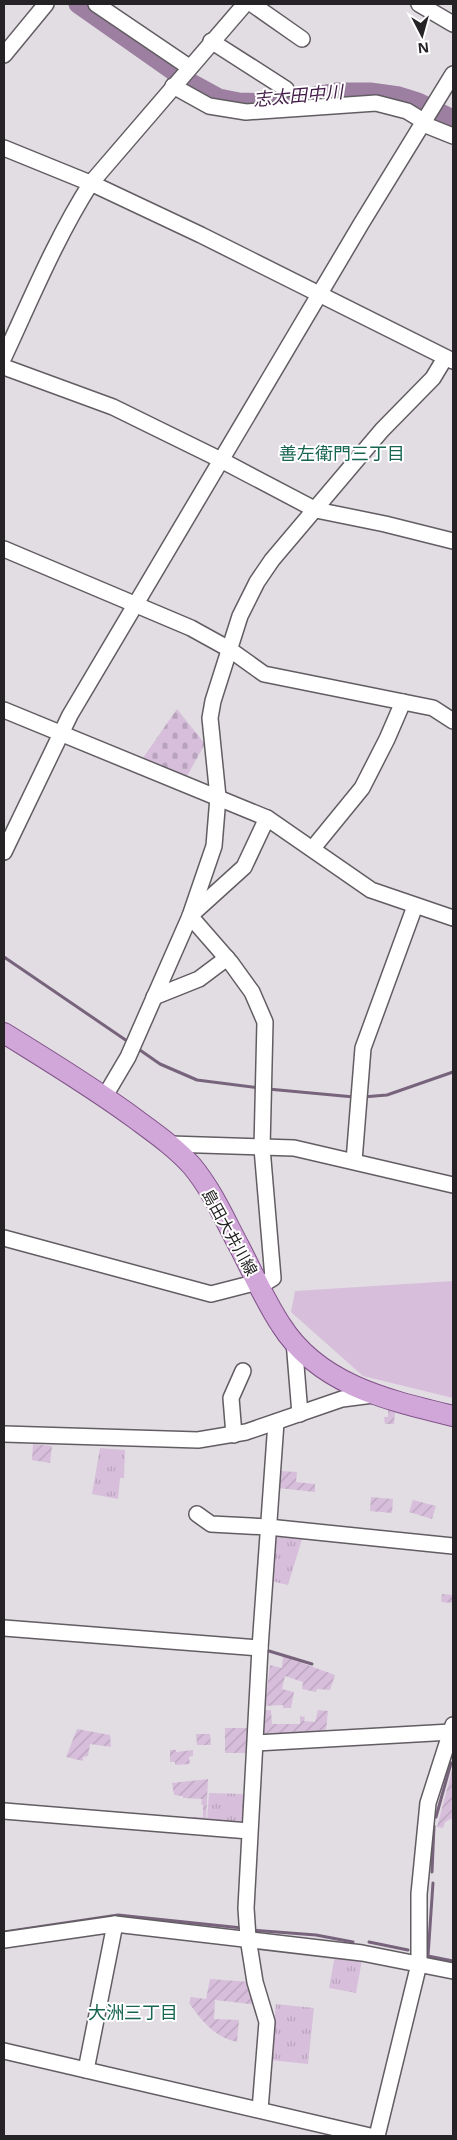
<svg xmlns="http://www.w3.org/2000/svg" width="457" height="2140" viewBox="0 0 457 2140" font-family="'Open Sans','Noto Sans JP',sans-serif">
  <defs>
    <pattern id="grass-tufts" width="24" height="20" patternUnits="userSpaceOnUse" patternTransform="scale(1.25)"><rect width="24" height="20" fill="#d7bedb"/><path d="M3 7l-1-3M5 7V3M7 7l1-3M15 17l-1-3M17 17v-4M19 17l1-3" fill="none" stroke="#b8a3bc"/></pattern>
    <pattern id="cemetery-stones" width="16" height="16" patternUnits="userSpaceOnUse" patternTransform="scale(1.25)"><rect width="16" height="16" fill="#d7bedb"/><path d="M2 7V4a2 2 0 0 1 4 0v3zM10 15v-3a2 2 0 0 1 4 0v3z" fill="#b8a3bc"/></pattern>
    <pattern id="garden-furrows" width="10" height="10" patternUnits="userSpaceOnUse" patternTransform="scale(1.25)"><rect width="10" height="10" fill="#d7bedb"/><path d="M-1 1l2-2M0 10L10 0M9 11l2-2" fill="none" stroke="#b8a3bc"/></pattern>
  </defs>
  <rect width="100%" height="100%" fill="#e2dde3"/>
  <g fill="url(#grass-tufts)">
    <path d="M100,1448L125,1450L124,1478H120L118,1499L92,1494Z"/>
    <path d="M274,1532L303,1536L288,1585L271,1581Z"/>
    <path d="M209,1793L246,1794L244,1822L207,1821Z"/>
    <path d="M335,1955L362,1960L356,1993L329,1988Z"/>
    <path d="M276,2004L314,2008L308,2064L270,2060Z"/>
  </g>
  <path fill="url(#cemetery-stones)" d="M177,709L205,744L187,776L143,758Z"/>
  <g fill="url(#garden-furrows)">
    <path d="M388,1410L395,1411L394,1424H385L384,1417H388Z"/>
    <path d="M33,1444L52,1446L50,1463L32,1460Z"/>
    <path d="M280,1471L297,1472L296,1482L315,1484V1492L278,1488Z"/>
    <path d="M371,1497L393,1499L392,1513L370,1511Z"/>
    <path d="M413,1500L436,1506L432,1519L409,1512Z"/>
    <path d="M442,1594L453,1595V1603L441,1602Z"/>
    <path d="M283,1656L335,1675L330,1690L317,1689L316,1692L302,1689L303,1682L285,1676L282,1689L294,1692L291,1708H283V1705L265,1706L270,1665L282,1668Z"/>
    <path d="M264,1710H271L272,1724H300V1716L305,1717L304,1721L315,1722L318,1710L328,1711L326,1730L263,1737Z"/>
    <rect x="225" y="1728" width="24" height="25"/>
    <path d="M77,1729L110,1735L111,1747L90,1744L88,1756L83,1757V1761L66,1757Z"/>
    <path d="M196,1734H210L211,1745H197Z"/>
    <path d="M170,1750H176V1752L193,1750V1756L189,1757L190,1764L175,1765V1762H170Z"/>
    <path d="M453,1767V1818L445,1822L443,1828L437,1827Z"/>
    <path d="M208,1779L206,1822L178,1820V1817H203V1805L201,1804L202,1799L183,1798V1796L174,1795L172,1783Z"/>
    <path d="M210,1979L251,1982L258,2005L215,2000L214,2019L239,2020L237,2042C214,2037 202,2021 189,2003L191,1997L206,1999Z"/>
  </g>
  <path fill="#d7bedb" d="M453,1281V1398L363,1376L291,1312L295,1291Z"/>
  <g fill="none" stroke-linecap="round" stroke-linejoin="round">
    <g stroke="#78637c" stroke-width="3">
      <path d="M4,957L130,1043"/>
      <path d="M137,1048L160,1064L197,1080L260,1088"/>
      <path d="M268,1089L354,1097"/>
      <path d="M363,1097L387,1095L453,1072"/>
      <path d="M269,1651L312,1664"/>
      <path d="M436,1817L451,1763"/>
      <path d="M432,1872L434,1826"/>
      <path d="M433,1883L428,1956L453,1961"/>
      <path d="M252,1930L316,1935L353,1942"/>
      <path d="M4,1932L118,1915L242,1928"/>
      <path d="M369,1942L408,1950"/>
    </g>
    <path stroke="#9c7fa1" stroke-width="19" d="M78,4L186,80L219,98L239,102L267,103L300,99L336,92H370L399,96L418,102L453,119"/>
    <g stroke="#625d62" stroke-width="18">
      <g id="minor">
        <path d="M96,4L189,67"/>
        <path d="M252,4L302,39"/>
        <path d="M419,4L453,24"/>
        <path d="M211,41L286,89"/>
        <path d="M4,55L46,4"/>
        <path d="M173,86L209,106L246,112L376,103L407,111L425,122"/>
        <path d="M423,124L453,136"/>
        <path d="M4,148L95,185L201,235L453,361"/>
        <path d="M4,357C31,299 56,238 91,183L245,4"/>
        <path d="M4,367L113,407L221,460L316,510L385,524L453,541"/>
        <path d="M4,549L191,628L229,649L264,674L433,708L453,721"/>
        <path d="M4,710L267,818L371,890L453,918"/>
        <path d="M313,848L362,788L387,739L403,702"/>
        <path d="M4,852L70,715L361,224L453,74"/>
        <path d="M191,915L244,867L267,818"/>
        <path d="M190,916L231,963L252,992L265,1022L262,1148L273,1278L260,1286"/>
        <path d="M154,997L199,979L227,958"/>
        <path d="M105,1096L128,1057L190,916L214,846L218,797L210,718L213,701L240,616L257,582L272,560L382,430L433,378L445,358"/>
        <path d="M170,1144L294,1148L453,1185"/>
        <path d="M354,1161L363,1048L415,906"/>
        <path d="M4,1238L211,1294L258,1282"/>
        <path d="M294,1341L300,1414"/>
        <path d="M4,1434L198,1440L246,1432L342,1399L373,1395"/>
        <path d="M234,1435L231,1398L243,1371"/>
        <path d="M197,1514L211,1524L268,1527L453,1546"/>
        <path d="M4,1628L260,1648"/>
        <path d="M256,1743L451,1732"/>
        <path d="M4,1811L249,1831"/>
        <path d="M4,1940L115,1924L362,1953L453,1971"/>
        <path d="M4,2051L370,2136"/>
        <path d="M86,2070L115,1924"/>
        <path d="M260,2110L267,2022L255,1982L248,1938L246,1908L260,1648L276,1422"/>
        <path d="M377,2136L419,1964V1894L428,1803L453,1725"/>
      </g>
    </g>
    <g stroke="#815389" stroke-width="22">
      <path id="major" d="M4,1033C49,1061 94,1088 137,1120C156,1134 176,1148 192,1166C212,1190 225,1220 240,1248C253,1273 265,1301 281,1325C319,1385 388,1400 453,1416"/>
    </g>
    <use href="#minor" stroke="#fff" stroke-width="15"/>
    <use href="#major" stroke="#d1a7d9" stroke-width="20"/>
  </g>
  <g text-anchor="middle" stroke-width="4" stroke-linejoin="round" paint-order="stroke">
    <g font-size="16" fill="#252325" stroke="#fff">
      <text transform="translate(230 1232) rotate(61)" y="6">島田大井川線</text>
    </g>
    <g font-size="18" font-style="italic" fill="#421b48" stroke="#fff">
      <text transform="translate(298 96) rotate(-5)" y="6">志太田中川</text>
    </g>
    <g font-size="18" fill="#186551" stroke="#fff">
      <text x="342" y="460">善左衛門三丁目</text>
      <text x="133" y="2019">大洲三丁目</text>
    </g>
  </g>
  <rect width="457" height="2140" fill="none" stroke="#252325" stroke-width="10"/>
  <g transform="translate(422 35) rotate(174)" stroke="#ffffff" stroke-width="4" paint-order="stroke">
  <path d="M0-4L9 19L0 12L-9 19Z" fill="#252325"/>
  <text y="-8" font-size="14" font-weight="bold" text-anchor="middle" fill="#252325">N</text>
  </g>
</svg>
